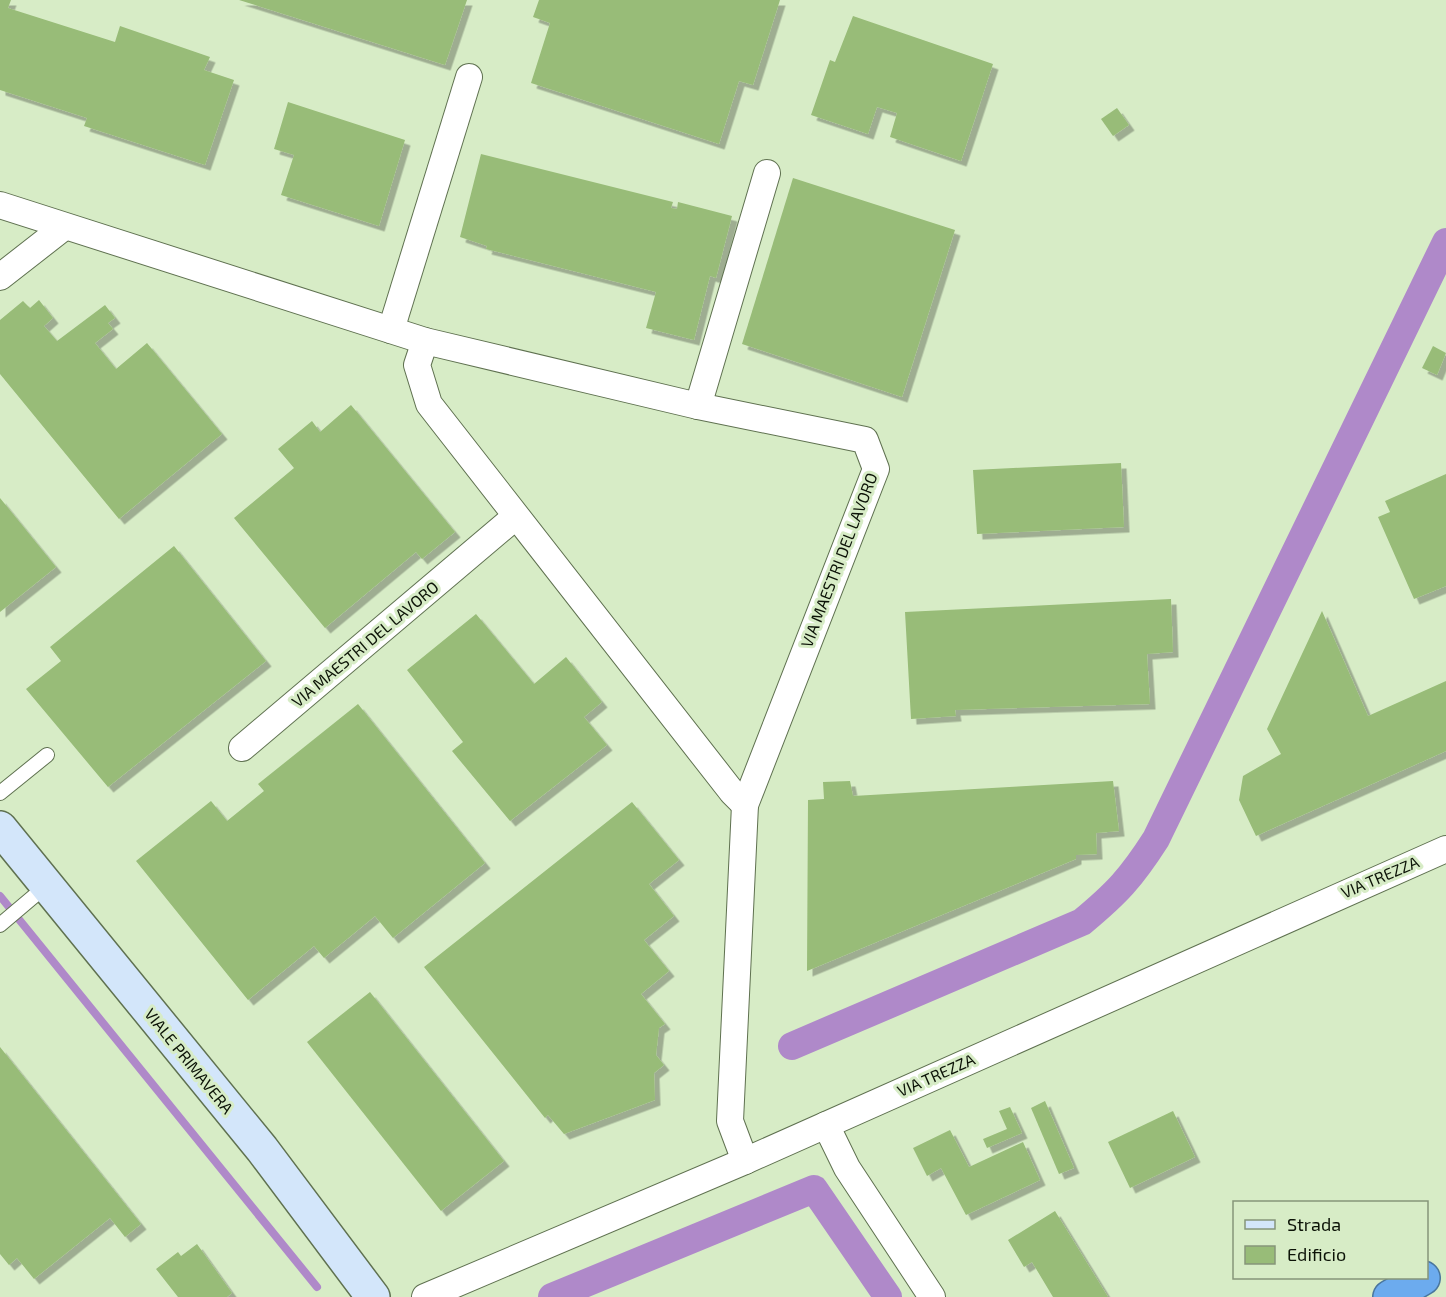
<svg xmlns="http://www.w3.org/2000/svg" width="1446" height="1297" viewBox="0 0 1446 1297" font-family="'Exo 2',sans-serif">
  <defs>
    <filter id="shadow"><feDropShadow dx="5.5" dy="5.5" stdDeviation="0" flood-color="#0004"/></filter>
  </defs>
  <rect width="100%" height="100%" fill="#d7ecc6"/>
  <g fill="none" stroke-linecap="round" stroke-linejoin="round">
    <path stroke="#af89c9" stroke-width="8" d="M0,896L317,1287"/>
    <g stroke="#af89c9" stroke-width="28">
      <path d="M792,1046L1082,922C1117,893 1131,878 1156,839L1446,242"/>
      <path d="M552,1297L814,1189L888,1297"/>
    </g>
  </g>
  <g fill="#98bc78" filter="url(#shadow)">
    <path d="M0,0H11L8,8L115,42L120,26L210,57L204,70L234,80L205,165L84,126L87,118L0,90Z"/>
    <path d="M239,0H467L445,65Z"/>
    <path d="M539,0H780L753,85L739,81L719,144L531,83L550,23L533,17Z"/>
    <path d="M853,16L993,64L961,161L890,137L897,113L877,107L868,134L811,115L830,60L835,62Z"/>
    <path d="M288,102L405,140L379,226L281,195L294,155L274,149Z"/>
    <path d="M1117,108L1129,125L1113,136L1101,119Z"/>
    <path d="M481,154L673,202L671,208L677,209L678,202L732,216L716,278L710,276L694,340L646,328L656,292L486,249L487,246L460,237Z"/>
    <path d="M793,178L955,230L902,397L742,344Z"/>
    <path d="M39,300L53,318L44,326L57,341L105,305L115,318L108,323L113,329L95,343L116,369L147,343L222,434L119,519L0,374V320L23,301L30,308Z"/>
    <path d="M1433,346L1446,353L1437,375L1422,368Z"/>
    <path d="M351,405L455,532L422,559L416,552L325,628L234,518L294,468L278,449L312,421L320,432Z"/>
    <path d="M1121,463L1124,527L977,534L973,470Z"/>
    <path d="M1446,474V586L1414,599L1378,517L1390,512L1385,501Z"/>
    <path d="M0,498L56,567L0,612Z"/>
    <path d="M174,546L266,661L108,787L26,689L61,661L50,647Z"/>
    <path d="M1171,599L1173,652L1147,654L1150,704L955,710L956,716L911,719L905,612Z"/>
    <path d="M1322,611L1368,716L1446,681V751L1256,836L1239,800L1243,776L1281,754L1267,729Z"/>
    <path d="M476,614L534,684L566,657L602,702L584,717L607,745L510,821L452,751L463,742L407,670Z"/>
    <path d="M358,704L485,863L393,938L375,916L324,958L314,946L248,1000L136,861L211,801L227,821L264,791L258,784Z"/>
    <path d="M850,781L853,796L1113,781L1119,831L1096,833L1097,854L1076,855V859L807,971L808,800L824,799L823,782Z"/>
    <path d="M632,802L679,860L649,884L674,916L644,940L669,971L641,994L665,1024L659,1028L656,1055L664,1065L654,1073L655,1100L564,1134L548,1115L545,1118L424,967Z"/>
    <path d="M370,992L504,1161L441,1211L307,1042Z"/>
    <path d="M0,1047L141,1224L125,1237L110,1218L34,1279L17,1258L9,1265L0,1254Z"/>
    <path d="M1045,1101L1074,1168L1059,1174L1031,1108Z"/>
    <path d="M1010,1107L1022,1133L987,1148L983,1139L1007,1129L999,1111Z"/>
    <path d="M1173,1111L1195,1157L1130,1188L1108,1142Z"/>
    <path d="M950,1130L969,1167L1023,1142L1040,1180L966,1215L941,1168L927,1176L913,1148Z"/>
    <path d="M1055,1211L1108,1297H1053L1032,1262L1024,1267L1008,1240Z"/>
    <path d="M197,1244L232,1293L227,1297H178L156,1269L178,1252L181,1256Z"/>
  </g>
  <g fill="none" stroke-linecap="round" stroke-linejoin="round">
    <g stroke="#5f7150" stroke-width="16">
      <g id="lane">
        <path d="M0,793L47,755"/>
        <path d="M0,925L46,886"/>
      </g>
    </g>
    <g stroke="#5f7150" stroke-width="28">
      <g id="street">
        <path d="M0,205L425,341L698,406L865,440L876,469L745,805L730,1121L745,1161"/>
        <path d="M0,277L64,227"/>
        <path d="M391,330L469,77"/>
        <path d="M425,341L417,365L429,404L732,792L745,805"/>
        <path d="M698,406L767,173"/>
        <path d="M242,748L515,517"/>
        <path d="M826,1125L847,1168L932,1297"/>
        <path d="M425,1297L745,1161L1446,849"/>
      </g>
    </g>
    <g stroke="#5f7150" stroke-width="36">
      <path id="secondary" d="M0,828L262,1149L373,1297"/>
    </g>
    <g stroke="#4a769d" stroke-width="36">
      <path id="highway" d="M1390,1297L1423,1278"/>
    </g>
    <use href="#lane" stroke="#fff" stroke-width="14"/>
    <use href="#street" stroke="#fff" stroke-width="26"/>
    <use href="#secondary" stroke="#d3e6fa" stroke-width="33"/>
    <use href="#highway" stroke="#6cabee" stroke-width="33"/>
  </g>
  <g text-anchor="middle" stroke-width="6" stroke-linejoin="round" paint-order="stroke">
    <g font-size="16" fill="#0c1307" stroke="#d7ecc6">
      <text transform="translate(839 560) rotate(-69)" y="6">VIA MAESTRI DEL LAVORO</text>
      <text transform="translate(365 644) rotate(-40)" y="6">VIA MAESTRI DEL LAVORO</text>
      <text transform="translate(1380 877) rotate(-23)" y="6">VIA TREZZA</text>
      <text transform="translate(189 1061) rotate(51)" y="6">VIALE PRIMAVERA</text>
      <text transform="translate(936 1075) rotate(-24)" y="6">VIA TREZZA</text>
    </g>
  </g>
  <rect x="1233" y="1201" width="195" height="78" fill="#d7ecc6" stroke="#86957a" stroke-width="1.5"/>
  <rect x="1245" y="1220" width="30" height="9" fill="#d3e6fa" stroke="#86957a" stroke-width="1.5"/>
  <text x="1287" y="1231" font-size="18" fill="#0c1307">Strada</text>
  <rect x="1245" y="1246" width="30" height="18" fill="#98bc78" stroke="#86957a" stroke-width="1.5"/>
  <text x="1287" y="1261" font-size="18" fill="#0c1307">Edificio</text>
</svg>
